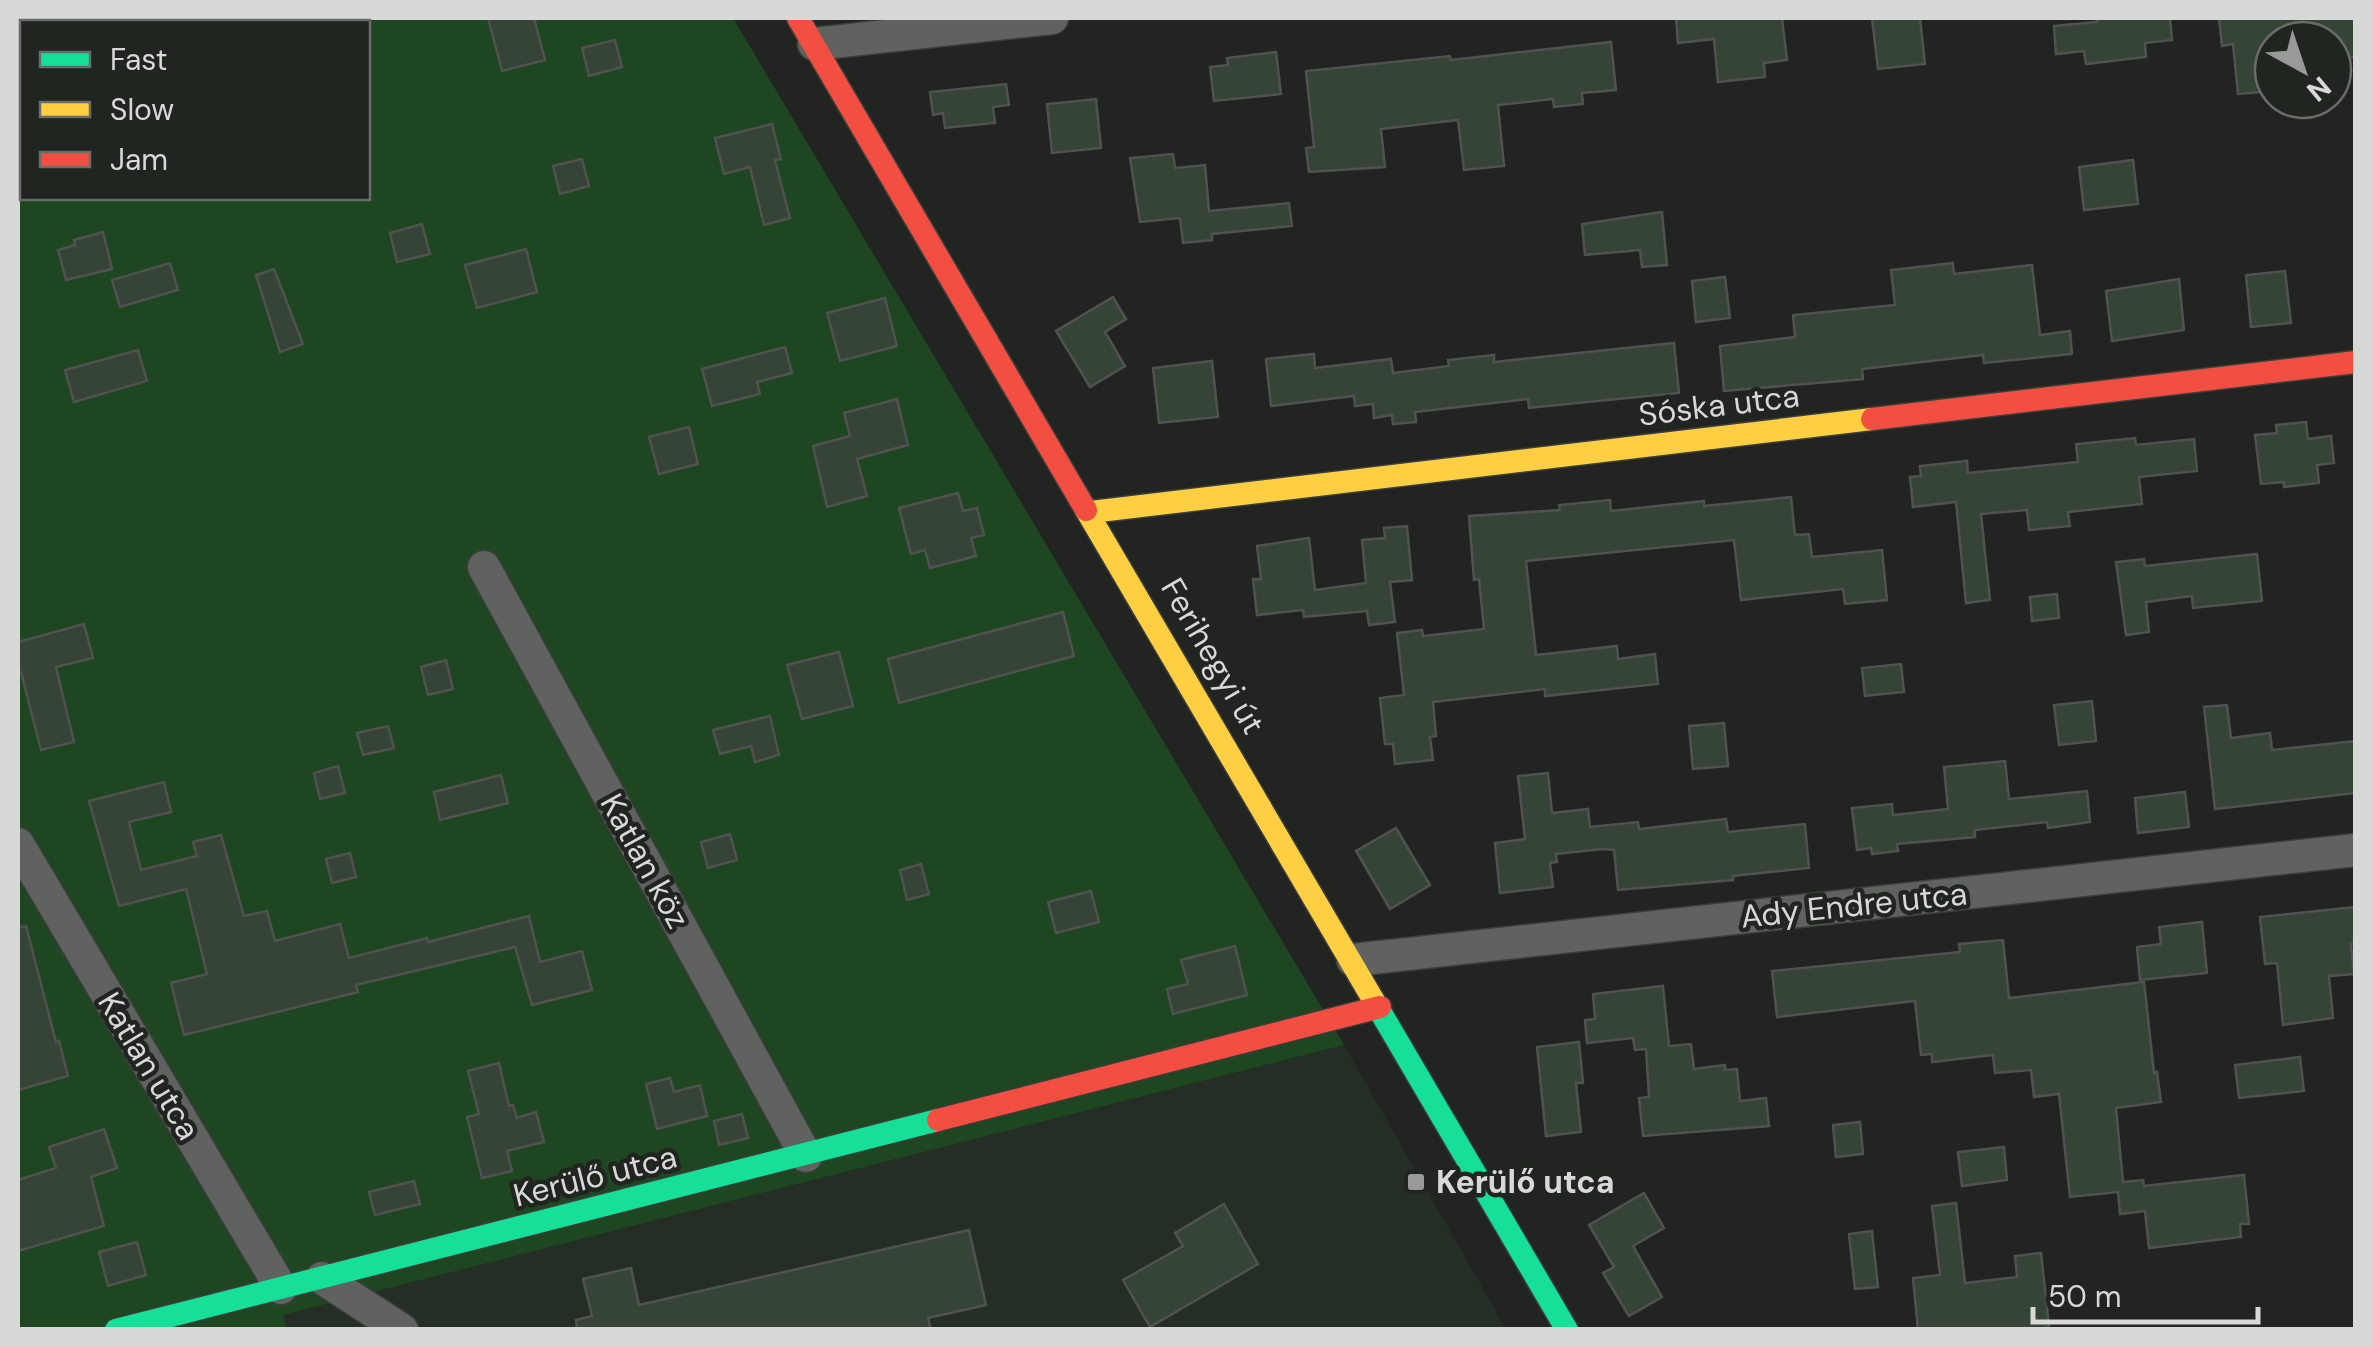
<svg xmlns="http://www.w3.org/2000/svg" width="2373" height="1347" viewBox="0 0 2373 1347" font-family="'DM Sans',sans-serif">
  <rect width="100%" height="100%" fill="#212421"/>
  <path fill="#242e24" d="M1344,1045L1506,1329L287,1330L282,1315Z"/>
  <path fill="#1e4621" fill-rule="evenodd" d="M18,18H733L1344,1045L283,1315L287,1329H18ZM22,22H368V198H22Z"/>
  <g fill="#364438" stroke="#505250" stroke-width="2.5">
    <path d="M488,18H534L545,60L502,71Z"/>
    <path d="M1676,18H1782L1787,60L1764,63L1765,77L1718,82L1714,39L1678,43Z"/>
    <path d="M1872,18H1920L1925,64L1878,69Z"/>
    <path d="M2096,18H2170L2172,40L2145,43L2146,57L2086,64L2084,51L2056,54L2054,26L2097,22Z"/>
    <path d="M2219,18H2356V57L2333,60V40L2329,34L2273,40V91L2238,94L2233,44L2222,46Z"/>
    <path d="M615,40L622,67L589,76L582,48Z"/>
    <path d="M1611,42L1616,90L1582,93L1583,104L1554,107L1553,99L1498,105L1504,166L1464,170L1458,120L1381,129L1385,167L1309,172L1306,148L1314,147L1306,71L1450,56L1451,60Z"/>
    <path d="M1276,52L1281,94L1214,101L1210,67L1228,65L1227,58Z"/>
    <path d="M1006,84L1009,105L993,107L995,123L945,128L943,113L933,115L930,92Z"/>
    <path d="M1096,99L1101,148L1052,153L1047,104Z"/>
    <path d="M772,124L781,159L775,160L790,218L764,225L750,167L724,174L715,138Z"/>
    <path d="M1173,154L1175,168L1205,165L1209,211L1289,203L1292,226L1212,234V240L1183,243L1180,218L1140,222L1130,158Z"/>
    <path d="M582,159L589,186L560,194L553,166Z"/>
    <path d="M2133,160L2138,204L2084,210L2079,167Z"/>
    <path d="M1662,212L1667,265L1642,267L1640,250L1585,255L1582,224Z"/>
    <path d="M422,224L430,254L397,262L390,233Z"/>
    <path d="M103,232L112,269L66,280L58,250L75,245L74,240Z"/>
    <path d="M526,249L537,292L477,308L465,265Z"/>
    <path d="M170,263L178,290L120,307L112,280Z"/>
    <path d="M1953,263L1954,274L2032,265L2040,335L2070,331L2072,354L1984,363L1983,355L1862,369L1863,379L1724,391L1720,346L1795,337L1793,315L1895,305L1891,270Z"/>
    <path d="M274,269L303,344L280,352L256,275Z"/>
    <path d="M2285,271L2291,323L2251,327L2246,275Z"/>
    <path d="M1725,277L1730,318L1696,322L1692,281Z"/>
    <path d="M2179,279L2184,330L2112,341L2106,291Z"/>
    <path d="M1113,297L1126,319L1105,332L1125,366L1090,387L1056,331Z"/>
    <path d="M885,298L897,346L840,361L827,313Z"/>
    <path d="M1674,343L1679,393L1529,408L1528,399L1415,412L1416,422L1393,424L1392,415L1374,418L1373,404L1355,406L1354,396L1271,406L1266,359L1314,354L1315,368L1391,359L1393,373L1449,366L1448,360L1494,355V362Z"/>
    <path d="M785,347L792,373L757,382L760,394L712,406L702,369Z"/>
    <path d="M138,350L147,381L74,402L65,370Z"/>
    <path d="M1212,361L1218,417L1159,423L1153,368Z"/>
    <path d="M897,399L908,445L857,459L867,496L827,507L813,446L850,436L844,413Z"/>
    <path d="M2306,422L2308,439L2331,436L2334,463L2317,465L2319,483L2284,487V482L2261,484L2255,435L2277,433L2276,425Z"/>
    <path d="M689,427L698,464L659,474L649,437Z"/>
    <path d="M2135,438L2136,445L2194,439L2197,471L2139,477L2142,504L2068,512L2070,526L2029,530L2027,510L1981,514L1990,600L1966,603L1956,502L1913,507L1910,477L1921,476L1920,466L1967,461L1968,473L2078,462L2076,444Z"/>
    <path d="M958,493L963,511L977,508L984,535L971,538L976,556L930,568L925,550L911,554L899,508Z"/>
    <path d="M1791,497L1795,535L1809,534L1812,557L1882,550L1887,600L1845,604L1843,589L1741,600L1734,540L1526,561L1536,655L1617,646L1618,659L1655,654L1658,684L1545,696V689L1433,702L1436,736L1430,737L1433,760L1395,764L1393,744H1385L1380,698L1404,695L1397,633L1422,630L1423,636L1484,629L1479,579L1474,580L1469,516L1560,510L1559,505L1610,500L1611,511L1704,501V506Z"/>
    <path d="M1407,526L1412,580L1390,582L1395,622L1369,625L1367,611L1304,617L1303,610L1257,615L1253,579H1261L1257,546L1309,538L1315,590L1366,583L1362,540L1385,538L1384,528Z"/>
    <path d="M2257,554L2262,601L2193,608L2192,596L2146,602L2149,632L2126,635L2116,562L2144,559L2145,566Z"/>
    <path d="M2057,594L2059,618L2032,621L2030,597Z"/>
    <path d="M1063,612L1074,656L899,703L888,659Z"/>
    <path d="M84,624L93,658L56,667L74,742L41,750L21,672L18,673V642Z"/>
    <path d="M839,652L853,706L802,719L787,665Z"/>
    <path d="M446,660L453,689L428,695L421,667Z"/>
    <path d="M1901,664L1904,692L1865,696L1862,668Z"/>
    <path d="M2092,701L2096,741L2059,745L2054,705Z"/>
    <path d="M2227,705L2231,738L2270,733L2272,750L2356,741V793L2215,809L2204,707Z"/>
    <path d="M770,716L779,755L755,762L751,746L720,754L713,730Z"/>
    <path d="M1724,723L1728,766L1693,769L1689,726Z"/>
    <path d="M388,726L394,748L363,755L357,733Z"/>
    <path d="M2005,761L2009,799L2087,791L2090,822L2048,828L2047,822L1975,830V837L1897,844L1898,851L1872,854L1871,848L1857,850L1852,808L1892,804L1893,815L1948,809L1944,767Z"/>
    <path d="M338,766L345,793L320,799L314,773Z"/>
    <path d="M1548,773L1552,813L1588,809L1590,827L1638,822L1639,829L1726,819L1728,832L1805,824L1809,868L1733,876V880L1618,890L1614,850L1602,849L1556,854L1557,862L1550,863L1553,887L1500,893L1495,843L1525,839L1518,776Z"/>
    <path d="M501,775L508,803L440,820L434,792Z"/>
    <path d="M164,782L171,812L129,822L141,870L197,856L193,842L221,835L244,916L267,911L275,941L340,924L349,958L427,938L428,942L529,916L540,962L582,951L592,990L532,1005L515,947L356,985L358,992L184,1035L171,983L207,974L186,889L119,906L89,801Z"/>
    <path d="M2185,792L2189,827L2138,833L2135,798Z"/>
    <path d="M1396,828L1430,885L1390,909L1356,851Z"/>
    <path d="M730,834L737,860L708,868L701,842Z"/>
    <path d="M350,853L356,877L332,883L326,859Z"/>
    <path d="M921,864L929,894L907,900L900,870Z"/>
    <path d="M1091,891L1099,922L1056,933L1048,902Z"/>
    <path d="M2356,907V943L2351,944L2354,974L2329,976L2333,1018L2283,1025L2277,963L2265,964L2260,917Z"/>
    <path d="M2202,922L2207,973L2140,980L2137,947L2161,944L2159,927Z"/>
    <path d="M26,926L56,1042L59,1041L68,1076L18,1090V928Z"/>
    <path d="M2003,940L2009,998L2144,982L2154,1073L2157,1072L2161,1102L2116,1108L2123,1182L2143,1180L2144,1186L2244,1175L2249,1224H2240L2241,1237L2149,1248L2145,1211L2120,1214L2118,1192L2070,1197L2059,1094L2034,1097L2031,1070L1995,1073L1993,1055L1932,1062V1054L1921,1055L1915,1001L1777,1017L1772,971L1960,952L1959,944Z"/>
    <path d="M1235,946L1247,995L1173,1014L1167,989L1188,984L1181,960Z"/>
    <path d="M1663,986L1669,1046L1691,1044L1694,1069L1725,1065V1070L1737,1069L1740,1101L1766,1098L1769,1126L1643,1136L1639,1098L1649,1097L1646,1049L1635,1050L1633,1038L1587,1043L1585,1020L1595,1019L1593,994Z"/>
    <path d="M1579,1042L1583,1083H1576L1581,1132L1546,1136L1537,1047Z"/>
    <path d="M2300,1057L2304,1091L2239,1098L2235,1065Z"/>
    <path d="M499,1063L509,1106L513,1105L517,1118L536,1112L544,1142L507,1151L512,1171L482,1178L467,1117L479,1114L468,1071Z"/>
    <path d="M670,1078L674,1092L700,1085L707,1116L657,1129L646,1084Z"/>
    <path d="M742,1114L748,1138L719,1145L714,1121Z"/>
    <path d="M1860,1122L1863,1154L1836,1157L1833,1125Z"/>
    <path d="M104,1129L117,1168L91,1177L104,1226L18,1251V1180L56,1168L49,1147Z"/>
    <path d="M2004,1147L2007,1180L1962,1186L1958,1152Z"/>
    <path d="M414,1181L420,1204L375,1215L369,1192Z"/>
    <path d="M1644,1193L1664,1228L1633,1246L1662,1297L1629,1316L1603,1273L1614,1267L1589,1225Z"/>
    <path d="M1956,1203L1965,1283L2017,1277L2015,1256L2041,1253L2049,1326L2039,1330H1918L1913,1278L1940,1275L1932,1206Z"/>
    <path d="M1224,1204L1258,1264L1150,1327L1123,1280L1183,1246L1175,1233Z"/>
    <path d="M969,1230L986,1305L928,1318L931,1330H577L576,1320L592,1316L583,1279L631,1268L639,1305Z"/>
    <path d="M1872,1231L1878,1287L1855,1289L1849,1234Z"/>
    <path d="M137,1242L146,1275L108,1286L99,1252Z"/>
  </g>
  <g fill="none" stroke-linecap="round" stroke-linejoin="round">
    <g stroke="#3c3e3c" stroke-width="35">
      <g id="street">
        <path d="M814,44L1052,18"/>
        <path d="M484,567L806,1156"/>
        <path d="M18,844L281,1288"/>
        <path d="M1353,960L2356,850"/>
        <path d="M322,1278L402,1330"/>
      </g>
    </g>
    <g stroke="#3c3e3c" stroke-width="25">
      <g id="fast">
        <path d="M1374,1001L1567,1330"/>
        <path d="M116,1330L938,1120"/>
      </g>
    </g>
    <g stroke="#3c3e3c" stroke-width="25">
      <g id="slow">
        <path d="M1086,510L1374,1001"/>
        <path d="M1091,512L1872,419"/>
      </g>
    </g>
    <g stroke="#3c3e3c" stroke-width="25">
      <g id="jam">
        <path d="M798,18L1086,510"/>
        <path d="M1872,419L2356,362"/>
        <path d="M938,1120L1380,1007"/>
      </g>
    </g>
    <use href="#street" stroke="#606260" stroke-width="32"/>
    <use href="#fast" stroke="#16e098" stroke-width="22"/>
    <use href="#slow" stroke="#ffcf43" stroke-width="22"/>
    <use href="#jam" stroke="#f24e42" stroke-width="22"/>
  </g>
  <rect fill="#979a97" stroke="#202520" stroke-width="4" x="1406" y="1172" width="20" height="20" rx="5"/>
  <g text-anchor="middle" stroke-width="9" stroke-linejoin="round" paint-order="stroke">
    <g font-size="32" fill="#d6d9d6" stroke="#202520">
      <text transform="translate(1719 405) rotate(-7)" y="11">Sóska utca</text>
      <text transform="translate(1213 656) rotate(60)" y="11">Ferihegyi út</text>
      <text transform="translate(645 861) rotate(61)" y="11">Katlan köz</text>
      <text transform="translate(1854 905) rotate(-6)" y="11">Ady Endre utca</text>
      <text transform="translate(149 1066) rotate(59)" y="11">Katlan utca</text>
      <text transform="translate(595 1176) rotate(-14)" y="11">Kerülő utca</text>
    </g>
    <g font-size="32" font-weight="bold" fill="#d6d9d6" stroke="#202520" text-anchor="start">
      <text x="1436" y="1193">Kerülő utca</text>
    </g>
  </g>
  <rect width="2373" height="1347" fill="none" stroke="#d6d9d6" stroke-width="40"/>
  <rect x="20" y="20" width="350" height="180" fill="#202520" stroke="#696d69" stroke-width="2.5"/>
  <rect x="40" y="52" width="50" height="15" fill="#16e098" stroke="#696d69" stroke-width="2.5"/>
  <text x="110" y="70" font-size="30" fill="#d6d9d6">Fast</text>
  <rect x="40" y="102" width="50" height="15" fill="#ffcf43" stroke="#696d69" stroke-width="2.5"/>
  <text x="110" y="120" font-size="30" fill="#d6d9d6">Slow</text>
  <rect x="40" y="152" width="50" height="15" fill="#f24e42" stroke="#696d69" stroke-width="2.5"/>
  <text x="110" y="170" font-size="30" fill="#d6d9d6">Jam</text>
  <g transform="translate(2303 70) rotate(140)"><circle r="48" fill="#202520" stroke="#696d69" stroke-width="2.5"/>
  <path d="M0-8L18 38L0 25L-18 38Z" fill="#979a97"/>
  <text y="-15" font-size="28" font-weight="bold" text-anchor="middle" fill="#d6d9d6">N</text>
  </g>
  <path d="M2033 1307v15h225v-15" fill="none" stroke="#d6d9d6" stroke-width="5"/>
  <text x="2048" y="1307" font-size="30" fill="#d6d9d6" stroke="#202520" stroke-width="8" paint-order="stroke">50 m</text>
</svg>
